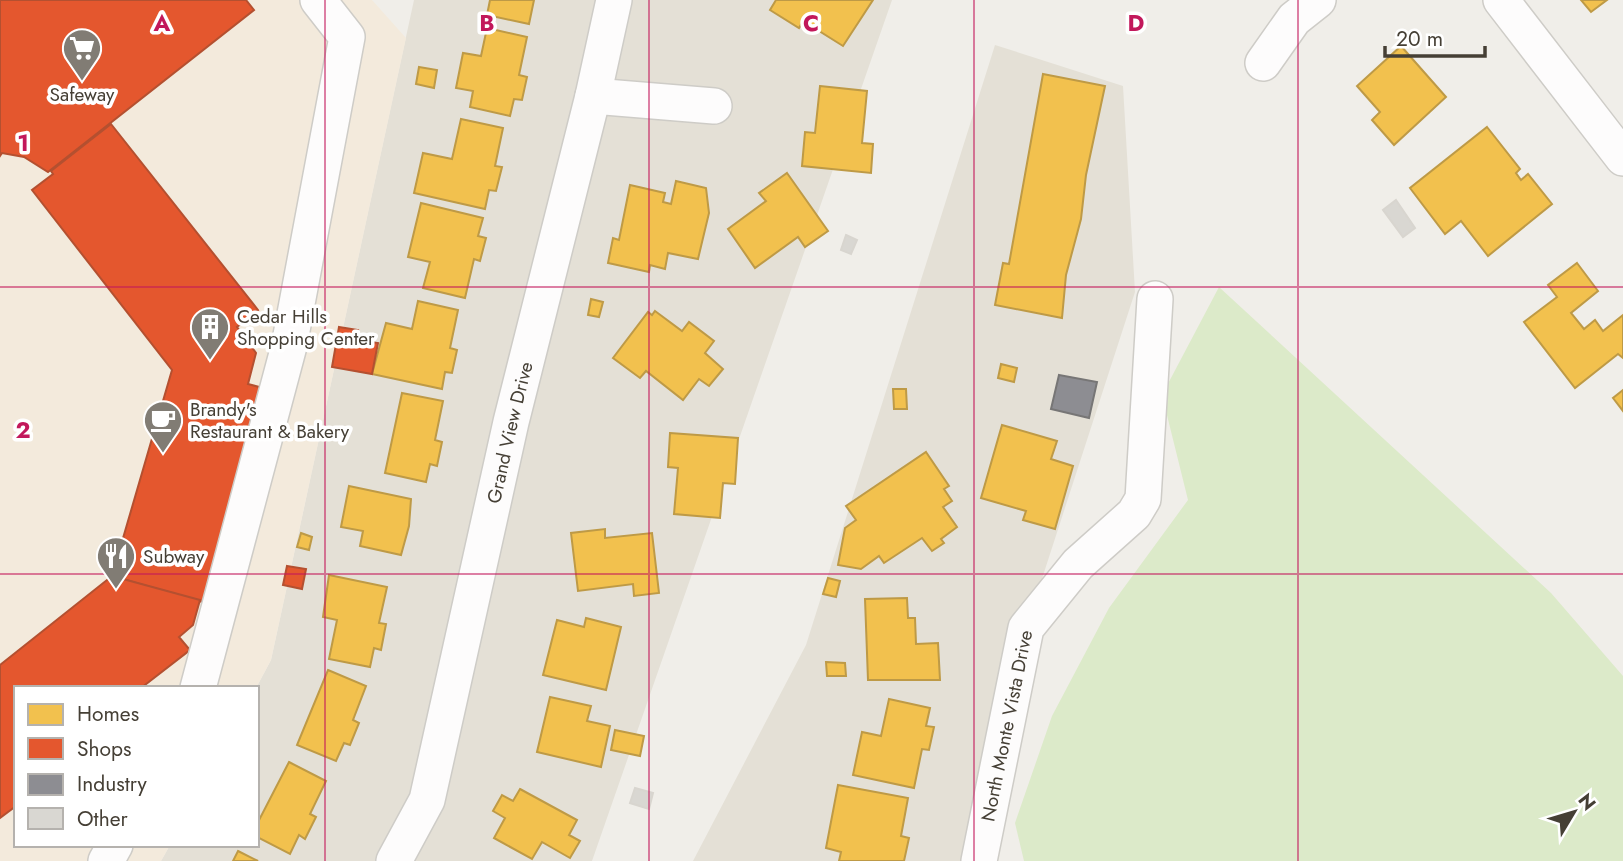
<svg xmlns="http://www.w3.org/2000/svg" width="1623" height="861" viewBox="0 0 1623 861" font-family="Jost,sans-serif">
  <rect width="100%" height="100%" fill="#f0eee9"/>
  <g fill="#e4e0d6">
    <path d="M414,0H892L592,861H161L170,845H257L256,688L271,660Z"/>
    <path d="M995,45L1123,86L1135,292L1026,628L979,861H693L806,645Z"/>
  </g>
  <path fill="#f3eadc" d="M0,0H372L406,38L271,660L256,688H16V845H170L161,861H0Z"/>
  <path fill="#dceac9" d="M1219,287L1551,593L1623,676V861H1024L1015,823L1052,716L1109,608L1188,500L1162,395Z"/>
  <g fill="#f2c14e" stroke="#be9a46" stroke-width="2">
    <path d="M490,0H534L529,24L487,15Z"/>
    <path d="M776,0H873L843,46L803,21L799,28L770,10Z"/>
    <path d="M1581,0H1607L1591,12Z"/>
    <path d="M487,28L527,37L519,75L527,77L522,100L514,99L510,116L470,107L473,91L456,88L463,53L481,56Z"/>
    <path d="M1401,46L1446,97L1394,145L1372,120L1380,112L1357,86Z"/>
    <path d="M419,67L437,70L434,88L416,84Z"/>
    <path d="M1043,74L1105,86L1086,175L1081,219L1066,275L1062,318L995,305L1003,263L1009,264Z"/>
    <path d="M820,86L867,91L862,143L873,144L871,173L802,166L805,132L815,133Z"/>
    <path d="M461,119L503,128L495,166L502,167L496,191L489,190L485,209L414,193L423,153L452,159Z"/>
    <path d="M1487,127L1520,169L1516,173L1521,180L1528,174L1552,204L1488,256L1461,221L1445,234L1410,188Z"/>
    <path d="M787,173L828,231L805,247L798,237L755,268L728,229L766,201L759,193Z"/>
    <path d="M676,181L706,188L709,213L698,259L668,253L665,269L650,265L649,272L608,263L613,238L619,240L630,185L665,193L663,202L671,204Z"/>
    <path d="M421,203L483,218L478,236L486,238L480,261L474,259L465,298L423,288L430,262L408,257Z"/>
    <path d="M1577,263L1598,291L1571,313L1584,329L1595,320L1603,331L1623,315V358L1618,354L1575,388L1524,322L1557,297L1548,285Z"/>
    <path d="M591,299L603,302L599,317L588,315Z"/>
    <path d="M418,301L458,310L450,348L457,350L452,373L445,372L442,389L372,374L386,323L412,329Z"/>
    <path d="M655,311L682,331L689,322L714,341L705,353L723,369L709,386L699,379L683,400L646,371L640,378L613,358L648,312L652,315Z"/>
    <path d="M1001,364L1017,368L1014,382L998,378Z"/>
    <path d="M893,389H906L907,409H894Z"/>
    <path d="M1623,390V411L1613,398Z"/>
    <path d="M402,393L443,401L435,440L442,442L437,466L430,464L426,482L385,473Z"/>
    <path d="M1002,425L1057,441L1051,459L1073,466L1055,529L1023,520L1026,511L981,498Z"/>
    <path d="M670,433L738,438L735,484L723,483L720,518L674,514L678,468L668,467Z"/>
    <path d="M926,452L949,486L944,489L952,501L943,507L957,527L941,539L944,543L932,551L922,538L884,563L879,556L861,569L838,565L845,528L856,520L846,506Z"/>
    <path d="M349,486L411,499L409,526L401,555L360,546L363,531L341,527Z"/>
    <path d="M605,529V538L652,533L659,593L634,596L633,584L578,591L571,533Z"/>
    <path d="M301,533L312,537L309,550L297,547Z"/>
    <path d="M329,575L387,587L379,623L386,624L381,650L374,648L370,667L329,659L337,620L323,617Z"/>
    <path d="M828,578L840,581L836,597L823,594Z"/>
    <path d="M907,598L908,618H915L916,644L938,643L940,680H868L865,599Z"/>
    <path d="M586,618L621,627L606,690L543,675L557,620L584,627Z"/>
    <path d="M826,662L845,663L846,676H827Z"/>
    <path d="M328,670L366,686L353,720L359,723L350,745L344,743L336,761L297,745Z"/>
    <path d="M550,697L591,706L587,721L610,726L601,767L537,752Z"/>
    <path d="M889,699L930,708L926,726L934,727L929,750L922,749L914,788L853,775L862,732L881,736Z"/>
    <path d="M615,730L644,736L640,756L611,750Z"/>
    <path d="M289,762L326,781L310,814L316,817L305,839L299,835L290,854L257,837V824Z"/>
    <path d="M838,785L908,798L901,836L909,838L904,861H839L841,852L826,848Z"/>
    <path d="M520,789L577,820L569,835L580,841L570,858L542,842L532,859L494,838L505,818L493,811L502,795L513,801Z"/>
    <path d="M238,851L258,861H233Z"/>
  </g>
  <g fill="#e4572e" stroke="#b45030" stroke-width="2">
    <path d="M0,0H246L254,10L48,172L24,157L2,153L0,156Z"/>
    <path d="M111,124L258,310L237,327L256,353L248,384L274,391L213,605L112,576L172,370L32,190L53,174L51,171Z"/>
    <path d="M339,327L358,330L356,340L378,343L372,374L332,367Z"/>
    <path d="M287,566L306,569L302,589L283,585Z"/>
    <path d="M112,576L200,600L193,625L179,637L190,650L141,688H16V806L0,818V665Z"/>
  </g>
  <path fill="#8d8d92" stroke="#777676" stroke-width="2" d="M1059,375L1097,382L1089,418L1051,409Z"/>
  <g fill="#d9d7d2" stroke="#d8d5cf" stroke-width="2">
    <path d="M1396,200L1415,228L1403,237L1383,210Z"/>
    <path d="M846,235L857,240L851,254L841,250Z"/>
    <path d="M635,788L653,793L649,809L630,803Z"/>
  </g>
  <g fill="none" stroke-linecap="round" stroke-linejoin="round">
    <g stroke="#ceccc7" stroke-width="38">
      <g id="minor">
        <path d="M1501,0L1623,158"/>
        <path d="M1263,63L1294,19L1318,0"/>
        <path d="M593,96L714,106"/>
        <path d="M198,688L289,346L347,37L318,0"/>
        <path d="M106,861L115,845"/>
        <path id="s1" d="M394,861L427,800L511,422L593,96L614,0"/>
        <path id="s2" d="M979,861L1026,628L1078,564L1134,514L1143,499L1155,299"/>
      </g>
    </g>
    <use href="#minor" stroke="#fdfcfc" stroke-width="35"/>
  </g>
  <path fill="none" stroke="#c2185b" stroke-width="2" stroke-opacity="0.55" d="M325,0V861M649,0V861M974,0V861M1298,0V861M0,287H1623M0,574H1623"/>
  <defs>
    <g id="supermarket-pin" transform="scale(2.0125)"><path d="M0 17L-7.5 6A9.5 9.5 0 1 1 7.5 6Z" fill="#817c74" stroke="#fff"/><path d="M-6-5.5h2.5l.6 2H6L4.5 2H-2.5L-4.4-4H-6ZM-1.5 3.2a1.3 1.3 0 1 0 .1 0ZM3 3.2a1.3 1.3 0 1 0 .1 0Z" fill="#fff"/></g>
    <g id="building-pin" transform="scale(2.0125)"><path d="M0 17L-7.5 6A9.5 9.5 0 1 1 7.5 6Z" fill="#817c74" stroke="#fff"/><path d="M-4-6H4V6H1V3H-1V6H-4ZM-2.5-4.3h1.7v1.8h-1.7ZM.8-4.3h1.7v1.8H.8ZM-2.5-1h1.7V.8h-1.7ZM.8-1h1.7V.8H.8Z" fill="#fff"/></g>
    <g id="cafe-pin" transform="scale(2.0125)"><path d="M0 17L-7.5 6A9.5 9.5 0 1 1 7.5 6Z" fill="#817c74" stroke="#fff"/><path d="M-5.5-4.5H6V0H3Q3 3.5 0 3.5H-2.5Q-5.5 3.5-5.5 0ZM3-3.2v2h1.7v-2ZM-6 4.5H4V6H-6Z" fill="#fff"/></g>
    <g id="restaurant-pin" transform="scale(2.0125)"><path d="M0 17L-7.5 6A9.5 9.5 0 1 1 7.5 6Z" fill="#817c74" stroke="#fff"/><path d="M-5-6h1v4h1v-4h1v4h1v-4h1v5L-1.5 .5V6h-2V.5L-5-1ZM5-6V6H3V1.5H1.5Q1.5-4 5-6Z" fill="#fff"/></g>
  </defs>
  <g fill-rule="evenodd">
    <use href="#supermarket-pin" x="82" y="48"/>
    <use href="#building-pin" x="210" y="327"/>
    <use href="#cafe-pin" x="163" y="420"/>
    <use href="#restaurant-pin" x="116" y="556"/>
  </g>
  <g text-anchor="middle" stroke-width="7" stroke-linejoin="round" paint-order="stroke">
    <g font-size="19" fill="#453f35" stroke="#fff" text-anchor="start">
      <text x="82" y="101" text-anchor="middle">Safeway</text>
      <text x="237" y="323">Cedar Hills<tspan x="237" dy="22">Shopping Center</tspan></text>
      <text x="190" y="416">Brandy's<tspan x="190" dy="22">Restaurant &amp; Bakery</tspan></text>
      <text x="143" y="563">Subway</text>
    </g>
    <g font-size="19" fill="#453f35" stroke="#fff">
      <text dy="7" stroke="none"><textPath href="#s1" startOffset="446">Grand View Drive</textPath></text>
      <text dy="7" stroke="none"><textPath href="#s2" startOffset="138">North Monte Vista Drive</textPath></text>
    </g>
  </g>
  <g font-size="23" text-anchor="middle" font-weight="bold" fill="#c2185b" stroke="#fff" stroke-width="7" stroke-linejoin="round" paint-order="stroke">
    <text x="162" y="31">A</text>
    <text x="487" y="31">B</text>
    <text x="811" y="31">C</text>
    <text x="1136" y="31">D</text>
    <text x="23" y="151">1</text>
    <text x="23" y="438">2</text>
  </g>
  <rect x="14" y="686" width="245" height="161" fill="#ffffff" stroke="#b5b2ae" stroke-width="2"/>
  <rect x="28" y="704" width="35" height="21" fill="#f2c14e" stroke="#b5b2ae" stroke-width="2"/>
  <text x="77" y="721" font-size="21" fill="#453f35">Homes</text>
  <rect x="28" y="738" width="35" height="21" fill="#e4572e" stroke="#b5b2ae" stroke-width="2"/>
  <text x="77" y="756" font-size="21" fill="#453f35">Shops</text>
  <rect x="28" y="774" width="35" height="21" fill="#8d8d92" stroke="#b5b2ae" stroke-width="2"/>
  <text x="77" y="791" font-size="21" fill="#453f35">Industry</text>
  <rect x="28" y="808" width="35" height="21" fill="#d9d7d2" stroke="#b5b2ae" stroke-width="2"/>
  <text x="77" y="826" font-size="21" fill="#453f35">Other</text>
  <g transform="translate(1574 812) rotate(52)" stroke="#ffffff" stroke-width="5" paint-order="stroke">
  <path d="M0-5L12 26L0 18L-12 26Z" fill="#453f35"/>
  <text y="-10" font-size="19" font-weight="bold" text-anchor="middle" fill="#453f35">N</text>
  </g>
  <path d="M1385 46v10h100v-10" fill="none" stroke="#453f35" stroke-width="3.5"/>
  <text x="1396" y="46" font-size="21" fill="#453f35" stroke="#ffffff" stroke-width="5" paint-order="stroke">20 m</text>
</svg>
